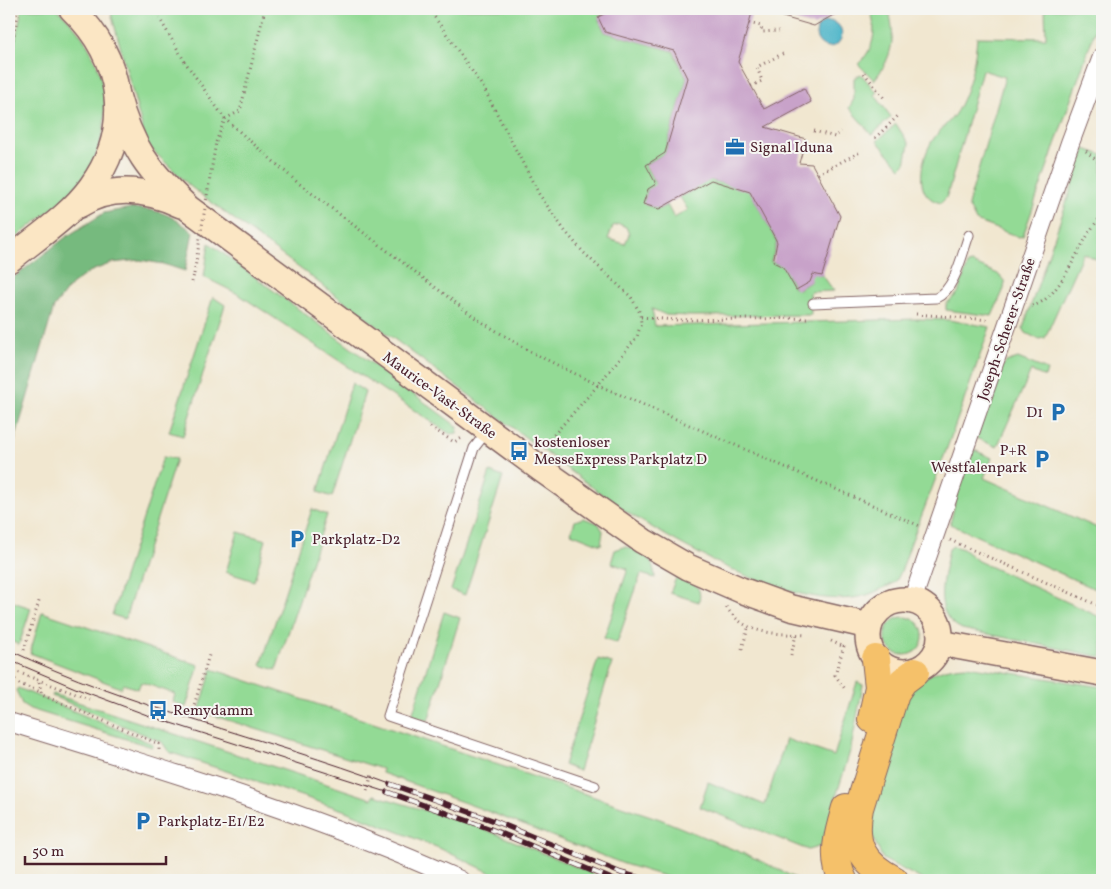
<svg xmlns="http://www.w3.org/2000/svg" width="1111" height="889" viewBox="0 0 1111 889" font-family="Vollkorn,serif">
  <rect width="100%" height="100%" fill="#f6f6f2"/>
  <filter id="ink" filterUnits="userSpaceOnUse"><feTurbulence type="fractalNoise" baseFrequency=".02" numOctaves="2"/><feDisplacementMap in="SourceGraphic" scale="10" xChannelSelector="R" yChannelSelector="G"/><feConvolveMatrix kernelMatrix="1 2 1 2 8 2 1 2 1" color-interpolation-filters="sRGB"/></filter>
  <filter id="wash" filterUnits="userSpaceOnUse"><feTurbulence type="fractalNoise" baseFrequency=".0096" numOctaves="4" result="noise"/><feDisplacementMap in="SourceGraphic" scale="20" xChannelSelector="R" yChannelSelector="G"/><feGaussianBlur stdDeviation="1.12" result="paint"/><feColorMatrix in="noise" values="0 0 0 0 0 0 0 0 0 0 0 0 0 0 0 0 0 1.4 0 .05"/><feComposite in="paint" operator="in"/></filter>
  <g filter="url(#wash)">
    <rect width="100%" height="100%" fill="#f1e7d0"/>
    <g fill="#93da95" stroke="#6e7c60" fill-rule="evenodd">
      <path d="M22,9H57C103,48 120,113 90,167C72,198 36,221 9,243V70Z"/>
      <path d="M110,9H622L621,12L612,10L600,16L599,20L605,32L673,51L687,78L665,153L645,165L656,185L648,189L644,201L646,205L659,209L667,205L674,218L688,210L680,197L710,180L750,191L777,242L771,262L788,267V276L794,288L799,289L810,282V272L823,276L834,291L810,292L811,315L691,316L666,315L652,309L655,326L918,319L949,320L990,327C965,398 940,470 912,540C908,550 901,576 895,582C892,585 885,587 881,589C814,627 679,544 620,508L191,187L147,145ZM619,224L626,227L629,234L625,244L608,239L613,226Z"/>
      <path d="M870,9H888C897,36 892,59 874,80L858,64C875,49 877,30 870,9Z"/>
      <path d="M1045,9H1102V11L1023,236L1019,237L976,221L968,205L1005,77L982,70L949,189L946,198L941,203C912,197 921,160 932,141C941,127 953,121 960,105C971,83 975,61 977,37L1046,38Z"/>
      <path d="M861,74L877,93L875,95L891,117L872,135L849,108L854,99V78Z"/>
      <path d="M896,124L909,144L905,164L901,168L877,141Z"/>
      <path d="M1085,149L1102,155V262L1083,253L1045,338L1038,339L1026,333L1023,328Z"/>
      <path d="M209,243L458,427L457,433L450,434L238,294L204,277Z"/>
      <path d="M972,263L998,274L1005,282L1004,289L992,316L946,310V304L958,293L968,264Z"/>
      <path d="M213,297L225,305L183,436L169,432Z"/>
      <path d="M1018,358L1047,370L1045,377L1031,371L997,447L976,438L1001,368L1006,362Z"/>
      <path d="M352,383L365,392L332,497L318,492Z"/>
      <path d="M972,449L992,458L984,478L1102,530V592L950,524L960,482Z"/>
      <path d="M163,457L176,459L125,619L112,615Z"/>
      <path d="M490,472L503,477L465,595L451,590Z"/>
      <path d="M312,509L327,515L276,670L261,665Z"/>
      <path d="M583,518L598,523L603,531L601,545L571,533L575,521Z"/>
      <path d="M238,532L266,540L254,581L226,572Z"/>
      <path d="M953,546L963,549L978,561L1102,618V657L962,629C930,614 944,577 949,549Z"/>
      <path d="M623,547C643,548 654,559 655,578L641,574L617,643L604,638L628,569L611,563L615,550Z"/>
      <path d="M684,577C696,583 702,589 699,602L670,593L676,578Z"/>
      <path d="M13,602L31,608L19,645L9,640V611Z"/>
      <path d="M42,612L199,665L186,707L173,702L175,694L141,682L138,689L123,684L121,688L30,653Z"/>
      <path d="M444,612L460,618L428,721L412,716Z"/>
      <circle cx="904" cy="636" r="19"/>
      <path d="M598,659L612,663L579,771L564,765Z"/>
      <path d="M967,666L1102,687V880H923L883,859L871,834L870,818L904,697C920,676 941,667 967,666Z"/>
      <path d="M212,669L660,819L759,860L799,880H677L624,864L479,808L382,773V769L199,711Z"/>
      <path d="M857,682L863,685L851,748L821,846L808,850L700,807L708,782L765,805L786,739L834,756Z"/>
      <path d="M18,688L153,744L152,747L30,709L22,704L16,690Z"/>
      <path d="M53,694L372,799L374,795L477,826L608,880H506L439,848L343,810L169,752L162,742L52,696Z"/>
    </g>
    <path fill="#76ba7e" stroke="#606c54" d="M131,208C161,210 170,214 193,232L185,271L163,264L140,260L112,263L89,272L71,285L54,307L9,460V281L66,237L104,213Z"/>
    <circle fill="#49b3c7" stroke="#4a6979" cx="829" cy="34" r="13"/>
    <g id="blocks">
      <g fill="#c8a2c9">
        <path d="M614,9H753L738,62L764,109L804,88L811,102L765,127L806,139L799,163L812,164L840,216L822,276L813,274L810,282L796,290L783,267L773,262L777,242L750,192L711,180L659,209L643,204L648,189L656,184L646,165L665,153L687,78L674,51L605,32L598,17Z"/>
        <path d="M770,9H844L814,26L769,13Z"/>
      </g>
    </g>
  </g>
  <g filter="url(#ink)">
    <use href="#blocks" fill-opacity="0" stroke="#846565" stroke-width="1"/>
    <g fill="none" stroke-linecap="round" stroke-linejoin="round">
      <g stroke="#846565" stroke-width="11">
        <g id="service">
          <path d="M813,303L936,298C955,290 962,254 969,235"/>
          <path d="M488,430L474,448L388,716L595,786"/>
        </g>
      </g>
      <g stroke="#846565" stroke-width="20">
        <g id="minor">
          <path d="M912,601L1070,143L1102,57"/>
          <path d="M9,722C162,769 314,814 460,880"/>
        </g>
      </g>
      <g stroke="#846565" stroke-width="28">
        <g id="secondary">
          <path d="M117,95C131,148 149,171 188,208L541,469L643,541L688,567L741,590L791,608L869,626"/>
          <path d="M79,205C112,184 147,189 181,205"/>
          <path d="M9,260C37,237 70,216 91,187C134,128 123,58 72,9"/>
          <circle cx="904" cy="636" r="36"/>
          <path d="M940,643L1102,673"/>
        </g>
      </g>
      <g stroke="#846565" stroke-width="30">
        <g id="trunk">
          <path d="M872,719L879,687L876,659"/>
          <path d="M843,880C831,857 839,832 846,808"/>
          <path d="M894,880C861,863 852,844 859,808L895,693L903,681L915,672"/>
        </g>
      </g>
      <g stroke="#846565" stroke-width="3" stroke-dasharray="1 4" stroke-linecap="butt">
        <path d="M154,9L185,62L225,119L297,182L477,319L531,352L598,385L920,526"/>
        <path d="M429,9L483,87L539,194L565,231L584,253L631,297L640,313L641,323L637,337L598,385L544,446"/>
        <path d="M749,23L761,26L762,32L779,31"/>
        <path d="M9,59L19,9"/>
        <path d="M864,73L885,99"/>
        <path d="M751,86L762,81L757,67L784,53"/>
        <path d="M814,131L835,137L841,131"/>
        <path d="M875,138L899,115"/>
        <path d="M216,142L225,119L240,111L265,9"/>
        <path d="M1086,151L1102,165"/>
        <path d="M818,174L862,151"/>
        <path d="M192,282L194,274"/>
        <path d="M1032,306C1064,298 1079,238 1102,216"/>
        <path d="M916,314L990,320"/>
        <path d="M641,317L674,320L810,318"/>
        <path d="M430,427L454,442L462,438"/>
        <path d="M950,540L1102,607"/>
        <path d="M726,607C747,636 773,633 806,635"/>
        <path d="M831,641L844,647"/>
        <path d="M844,646L835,675L845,689"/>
        <path d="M742,649L748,628"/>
        <path d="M24,650L40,598"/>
        <path d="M791,655L796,635"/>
        <path d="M9,669L89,699"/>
        <path d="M14,682L41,692"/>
        <path d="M39,682L42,695L159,744V750"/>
        <path d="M9,693L16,677"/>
        <path d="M193,709L209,655"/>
        <path d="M367,791L372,774"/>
      </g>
      <use href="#service" stroke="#fff" stroke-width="9"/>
      <use href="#minor" stroke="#fff" stroke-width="18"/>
      <use href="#secondary" stroke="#fbe6c4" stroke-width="25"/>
      <use href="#trunk" stroke="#f5c16b" stroke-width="28"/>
      <g stroke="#4a1f2b" stroke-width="1">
        <path d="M9,650C131,708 263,737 390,784"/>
        <path d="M9,660L80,690L155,718L387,792"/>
      </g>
      <g stroke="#4a1f2b" stroke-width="5.5">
        <g id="rail">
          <path d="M390,784L492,820L621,873L647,880"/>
          <path d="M387,792L488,828L614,880"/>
        </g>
      </g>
      <use href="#rail" stroke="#f6f6f2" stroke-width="4" stroke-dasharray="11" stroke-linecap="butt"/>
      <path stroke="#846565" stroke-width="3" stroke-dasharray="1 4" stroke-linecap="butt" d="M194,274L216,142"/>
    </g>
  </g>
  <defs>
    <g id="office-bare" transform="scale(1.5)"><path d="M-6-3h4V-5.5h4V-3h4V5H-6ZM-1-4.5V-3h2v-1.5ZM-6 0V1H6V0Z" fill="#1f6fb2" stroke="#f6f6f2" stroke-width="2.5" paint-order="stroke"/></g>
    <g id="parking-bare" transform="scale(1.5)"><path d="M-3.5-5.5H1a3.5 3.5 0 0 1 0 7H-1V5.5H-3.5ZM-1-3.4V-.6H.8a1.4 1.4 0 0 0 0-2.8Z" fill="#1f6fb2" stroke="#f6f6f2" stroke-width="2.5" paint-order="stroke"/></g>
    <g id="bus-bare" transform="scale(1.5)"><path d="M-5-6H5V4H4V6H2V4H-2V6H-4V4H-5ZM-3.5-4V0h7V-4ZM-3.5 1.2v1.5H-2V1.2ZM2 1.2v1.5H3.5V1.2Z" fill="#1f6fb2" stroke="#f6f6f2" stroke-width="2.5" paint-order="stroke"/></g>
  </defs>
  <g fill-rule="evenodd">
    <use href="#office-bare" x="735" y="147"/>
    <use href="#parking-bare" x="1058" y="412"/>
    <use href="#bus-bare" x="519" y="451"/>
    <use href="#parking-bare" x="1042" y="459"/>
    <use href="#parking-bare" x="297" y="539"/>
    <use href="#bus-bare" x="158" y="710"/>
    <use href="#parking-bare" x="143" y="821"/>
  </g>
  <g text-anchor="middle" stroke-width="4" stroke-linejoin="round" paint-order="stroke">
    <g font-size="15" fill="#4a1f2b" stroke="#f6f6f2" text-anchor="start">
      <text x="750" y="152">Signal Iduna</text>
      <text x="1043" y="417" text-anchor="end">D1</text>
      <text x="534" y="447">kostenloser<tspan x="534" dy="17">MesseExpress Parkplatz D</tspan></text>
      <text x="1027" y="455" text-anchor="end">P+R<tspan x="1027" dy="17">Westfalenpark</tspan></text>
      <text x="312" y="544">Parkplatz-D2</text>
      <text x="173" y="715">Remydamm</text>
      <text x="158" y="826">Parkplatz-E1/E2</text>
    </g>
    <g font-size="15" fill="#4a1f2b" stroke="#f6f6f2">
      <text transform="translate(1006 329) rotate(-71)" y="5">Joseph-Scherer-Straße</text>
      <text transform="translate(440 395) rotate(36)" y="5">Maurice-Vast-Straße</text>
    </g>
  </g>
  <rect width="1111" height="889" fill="none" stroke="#f6f6f2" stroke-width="30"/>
  <path d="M25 856v8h141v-8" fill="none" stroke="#4a1f2b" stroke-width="2.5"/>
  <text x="32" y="856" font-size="15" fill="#4a1f2b" stroke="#f6f6f2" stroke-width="4" paint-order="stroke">50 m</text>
</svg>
